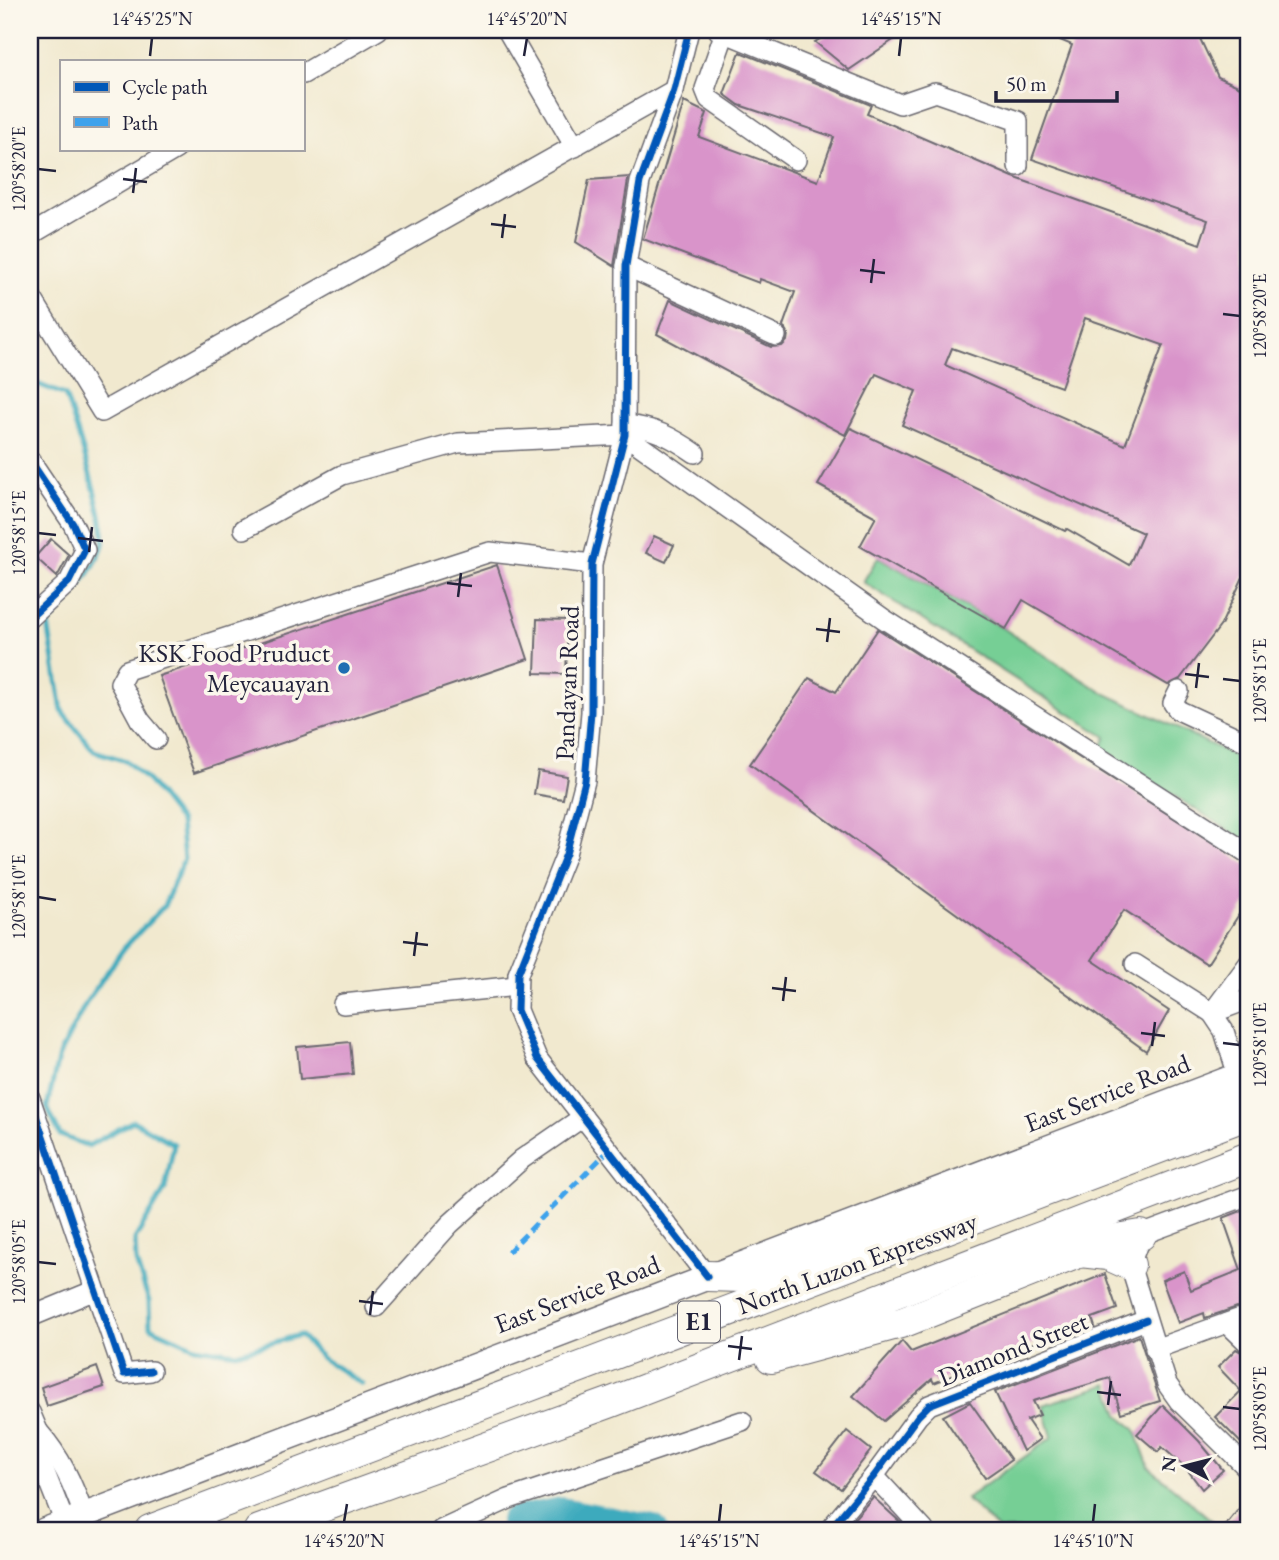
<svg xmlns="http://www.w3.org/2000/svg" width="1279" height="1560" viewBox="0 0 1279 1560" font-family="'EB Garamond',serif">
  <rect width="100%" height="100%" fill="#fbf7ec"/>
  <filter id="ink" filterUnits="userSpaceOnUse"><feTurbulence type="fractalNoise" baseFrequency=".0143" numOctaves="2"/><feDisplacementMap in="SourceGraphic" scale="14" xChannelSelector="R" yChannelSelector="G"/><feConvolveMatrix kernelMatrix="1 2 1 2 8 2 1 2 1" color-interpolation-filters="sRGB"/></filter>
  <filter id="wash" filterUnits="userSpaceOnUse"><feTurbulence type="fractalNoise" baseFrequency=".00686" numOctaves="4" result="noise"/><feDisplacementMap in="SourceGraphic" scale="28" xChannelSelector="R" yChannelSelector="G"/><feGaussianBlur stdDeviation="1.57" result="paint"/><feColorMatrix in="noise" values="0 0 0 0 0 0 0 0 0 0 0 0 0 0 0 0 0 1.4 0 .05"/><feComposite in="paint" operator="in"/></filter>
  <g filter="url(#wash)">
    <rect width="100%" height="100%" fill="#f1e9cf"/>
    <g fill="#76cf95" stroke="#4c7868" stroke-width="2">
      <path d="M878,557L1006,630L1100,691L1249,763V843L1100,749L1106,737L863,582Z"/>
      <path d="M1108,1384L1119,1415L1135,1429L1149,1467L1223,1530H999L966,1499L1052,1437L1043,1405Z"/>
    </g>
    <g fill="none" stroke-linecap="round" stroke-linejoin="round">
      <path stroke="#3eaabd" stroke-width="5" d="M30,381L65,395C73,417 109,528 103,545C93,576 67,599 48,624L62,711L94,751L126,761L149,782L180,822L184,859L164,906L124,948L87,1001L59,1055L47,1107L60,1135L88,1146L133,1121L174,1144L165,1189L135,1239L136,1262L149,1301L150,1327L195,1347L236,1353L300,1335L322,1358L362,1384"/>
      <path stroke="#3eaabd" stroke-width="30" d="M515,1521L561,1512L653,1530"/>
    </g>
    <g id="blocks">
      <g fill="#d994ca" fill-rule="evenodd">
        <path d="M836,30H908L849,70L815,42Z"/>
        <path d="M1036,30H1196L1218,77L1249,91V564L1221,625L1180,679L1168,685L1023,600L1006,629L860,546L876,517L818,485L851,428L1065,531L1067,529L1129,565L1143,533L902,425L916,391L876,374L845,435L657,334L670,300L771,347L782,346L787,341L788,334L783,326L795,292L760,279L759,283L643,239L684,102L707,113L699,137L818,181L834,137L739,105L724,94L740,52L871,105L867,114L1013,177L1200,244L1208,220L1032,159L1072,45ZM1085,318L1163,345L1125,445L945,365L952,348L1061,387Z"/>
        <path d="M629,177L628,180L614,266L576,242L589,180Z"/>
        <path d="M654,536L674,545L666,562L646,553Z"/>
        <path d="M51,539L69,555L57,577L35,557Z"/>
        <path d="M497,565L528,659L194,773L159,676Z"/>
        <path d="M537,619L568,620L566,674L535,673Z"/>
        <path d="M878,629L1249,866V899L1207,964L1124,910L1092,960L1169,1011L1146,1051L750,764L809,678L836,692Z"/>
        <path d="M538,771L567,776L563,799L534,794Z"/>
        <path d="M350,1042L353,1074L300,1079L297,1047Z"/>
        <path d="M1249,1208V1303L1205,1318L1204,1313L1178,1323L1162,1280L1184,1271L1191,1290L1241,1270L1223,1218Z"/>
        <path d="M1105,1274L1117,1309L1092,1318L1095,1327L1077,1334L1074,1327L934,1383L932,1379L884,1421L853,1396L902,1341L911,1352Z"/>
        <path d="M1139,1336L1160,1401L1121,1413L1110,1378L1033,1401L1040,1415L1027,1420L1040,1439L1023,1451L995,1392Z"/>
        <path d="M1236,1349L1249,1356V1451L1215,1417L1241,1391L1218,1367Z"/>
        <path d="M97,1367L104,1387L47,1406L41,1387Z"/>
        <path d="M970,1402L1011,1460L985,1478L943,1416Z"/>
        <path d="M1163,1405L1199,1441L1223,1470L1202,1489L1186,1468L1162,1447L1158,1452L1137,1434Z"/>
        <path d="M847,1431L871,1450L841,1489L816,1471Z"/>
        <path d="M1249,1496V1530H1222Z"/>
        <path d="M873,1497L899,1521L908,1530H864L852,1521Z"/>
      </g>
    </g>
  </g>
  <g filter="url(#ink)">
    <use href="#blocks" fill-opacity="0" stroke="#6a686f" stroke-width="2"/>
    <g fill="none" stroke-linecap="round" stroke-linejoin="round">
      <g stroke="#6a686f" stroke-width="22">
        <g id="minor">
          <path d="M507,30L575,147"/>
          <path d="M689,30L674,90L640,182L626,266L625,435L592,564L591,712L585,781L566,854L518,974L517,1010L537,1058L707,1276"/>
          <path d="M718,30L900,104L935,92L1018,121V166"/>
          <path d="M725,32L705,89L709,99L796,160"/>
          <path d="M303,74L378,30"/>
          <path d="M30,235L176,149"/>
          <path d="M626,266L776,336"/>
          <path d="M30,295L102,412L674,90"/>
          <path d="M625,425C653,427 672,437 695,453"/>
          <path d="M30,460L73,524L85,550L69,582L30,618"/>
          <path d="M244,529L342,475L458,443L625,435L884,619L1249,854"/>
          <path d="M1179,691L1173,703L1178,710L1249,743"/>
          <path d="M156,739L140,720L120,683L127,670L490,552L592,564"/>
          <path d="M1135,964L1212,1013L1249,963"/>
          <path d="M343,1004L517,986"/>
          <path d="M1238,1076L1224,1031L1212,1013L1249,999"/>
          <path d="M30,1098L124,1374L151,1371"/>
          <path d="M1249,1195L1141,1235L1130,1265L1167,1384L1179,1401L1249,1470"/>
          <path d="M376,1307L450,1224L522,1159L583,1117"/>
          <path d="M30,1317L93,1291"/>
          <path d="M1227,1323L1249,1344"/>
          <path d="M1155,1349L1249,1315"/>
          <path d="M30,1412L38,1431V1455L65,1523"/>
          <path d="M38,1431C61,1457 73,1484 84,1516"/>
          <path d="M874,1476L924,1530"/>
          <path d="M441,1530L509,1499L742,1421"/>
          <path d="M829,1530L874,1476L918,1416L929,1405L1146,1320"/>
        </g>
      </g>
      <g stroke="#6a686f" stroke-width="27">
        <path id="major" d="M45,1530L1249,1071"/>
      </g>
      <g stroke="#6a686f" stroke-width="32">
        <g id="highway">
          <path d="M1080,1252L1108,1255L1130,1265"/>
          <path d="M707,1276L742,1277L767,1270L1249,1089"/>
          <path d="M771,1358L904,1322L1111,1240L1141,1235"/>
          <path d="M150,1530L1249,1114"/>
          <path d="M259,1530L609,1403L1249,1157"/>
        </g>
      </g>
      <use href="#minor" stroke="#fff" stroke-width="19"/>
      <use href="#major" stroke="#fff" stroke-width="24"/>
      <use href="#highway" stroke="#fff" stroke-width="30"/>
      <path stroke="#3ea2ec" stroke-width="5" stroke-dasharray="10 5" stroke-linecap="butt" d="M508,1252L609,1150"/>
      <g stroke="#fbf7ec" stroke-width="11">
        <g id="cycleway">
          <path d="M689,30L674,90L640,182L626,266L625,435L592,564L591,712L585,781L566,854L518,974L517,1010L537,1058L707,1276"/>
          <path d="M30,460L73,524L85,550L69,582L30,618"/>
          <path d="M30,1098L124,1374L151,1371"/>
          <path d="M829,1530L874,1476L918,1416L929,1405L1146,1320"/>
        </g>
      </g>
      <use href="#cycleway" stroke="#0057b8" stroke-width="7"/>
    </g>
  </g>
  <path fill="none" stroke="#22223b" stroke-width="2.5" d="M150,56L152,38M524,56L527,38M899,56L901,38M38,169L56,171M123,179L147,182M133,193L136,168M491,224L516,227M502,238L505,214M860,270L885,273M871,283L874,259M1223,314L1240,316M38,533L56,535M78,538L103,541M89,552L92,527M447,583L472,586M458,597L461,573M816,629L840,632M827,642L830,618M1185,674L1209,677M1223,679L1240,681M1196,688L1199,663M38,897L56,900M403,942L428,945M414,956L417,932M772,988L796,991M783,1001L786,977M1141,1033L1165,1036M1223,1043L1240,1045M1152,1046L1155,1022M38,1262L56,1264M359,1301L383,1304M370,1315L373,1291M728,1346L752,1349M739,1360L742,1336M1097,1392L1121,1395M1108,1405L1111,1381M1223,1407L1240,1409M344,1522L347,1504M719,1522L721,1504M1093,1522L1095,1504"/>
  <circle fill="#1f6fb2" stroke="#fbf7ec" stroke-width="2.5" cx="344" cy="668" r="7"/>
  <g text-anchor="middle" stroke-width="7" stroke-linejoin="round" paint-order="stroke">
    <rect fill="#fbf7ec" stroke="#636270" stroke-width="2" x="678" y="1301.5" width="42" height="41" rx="5"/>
    <g font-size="24" font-weight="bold" fill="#22223b">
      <text x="699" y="1330">E1</text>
    </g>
    <g font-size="26" fill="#22223b" stroke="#fbf7ec" text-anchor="end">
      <text x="330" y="662">KSK Food Pruduct<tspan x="330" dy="30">Meycauayan</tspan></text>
    </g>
    <g font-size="26" fill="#22223b" stroke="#fbf7ec">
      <text transform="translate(567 683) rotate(-88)" y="9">Pandayan Road</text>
      <text transform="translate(1107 1093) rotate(-21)" y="9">East Service Road</text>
      <text transform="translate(857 1263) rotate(-20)" y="9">North Luzon Expressway</text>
      <text transform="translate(577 1294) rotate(-21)" y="9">East Service Road</text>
      <text transform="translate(1013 1349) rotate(-22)" y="9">Diamond Street</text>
    </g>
  </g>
  <rect width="1279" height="1560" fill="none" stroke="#fbf7ec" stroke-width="77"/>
  <rect x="60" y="60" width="245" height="91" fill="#fbf7ec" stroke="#a4a2a5" stroke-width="2"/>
  <rect x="74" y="82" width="35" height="10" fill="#0057b8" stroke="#a4a2a5" stroke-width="2"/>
  <text x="122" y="94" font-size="21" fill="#22223b">Cycle path</text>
  <rect x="74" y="117" width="35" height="10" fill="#3ea2ec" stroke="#a4a2a5" stroke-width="2"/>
  <text x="122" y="130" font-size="21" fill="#22223b">Path</text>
  <g transform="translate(1185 1466) rotate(277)" stroke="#fbf7ec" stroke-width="5" paint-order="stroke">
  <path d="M0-5L12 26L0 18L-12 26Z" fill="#22223b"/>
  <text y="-10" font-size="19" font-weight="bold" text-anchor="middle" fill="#22223b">N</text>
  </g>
  <path d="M996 91v10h121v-10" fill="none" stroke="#22223b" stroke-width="3.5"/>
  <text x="1006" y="91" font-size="21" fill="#22223b" stroke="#fbf7ec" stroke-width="5" paint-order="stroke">50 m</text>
  <rect x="38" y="38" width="1202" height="1484" fill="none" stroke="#22223b" stroke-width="2.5"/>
  <g font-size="18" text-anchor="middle" fill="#22223b">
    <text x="152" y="25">14°45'25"N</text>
    <text x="527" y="25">14°45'20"N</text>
    <text x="901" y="25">14°45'15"N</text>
    <text transform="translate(19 169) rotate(-90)" y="6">120°58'20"E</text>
    <text transform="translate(1260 316) rotate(-90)" y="6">120°58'20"E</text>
    <text transform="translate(19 533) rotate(-90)" y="6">120°58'15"E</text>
    <text transform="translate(1260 681) rotate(-90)" y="6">120°58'15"E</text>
    <text transform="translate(19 897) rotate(-90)" y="6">120°58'10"E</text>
    <text transform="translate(1260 1045) rotate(-90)" y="6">120°58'10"E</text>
    <text transform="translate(19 1262) rotate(-90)" y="6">120°58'05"E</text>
    <text transform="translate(1260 1409) rotate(-90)" y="6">120°58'05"E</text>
    <text x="344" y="1547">14°45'20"N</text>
    <text x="719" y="1547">14°45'15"N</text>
    <text x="1093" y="1547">14°45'10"N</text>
  </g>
</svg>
